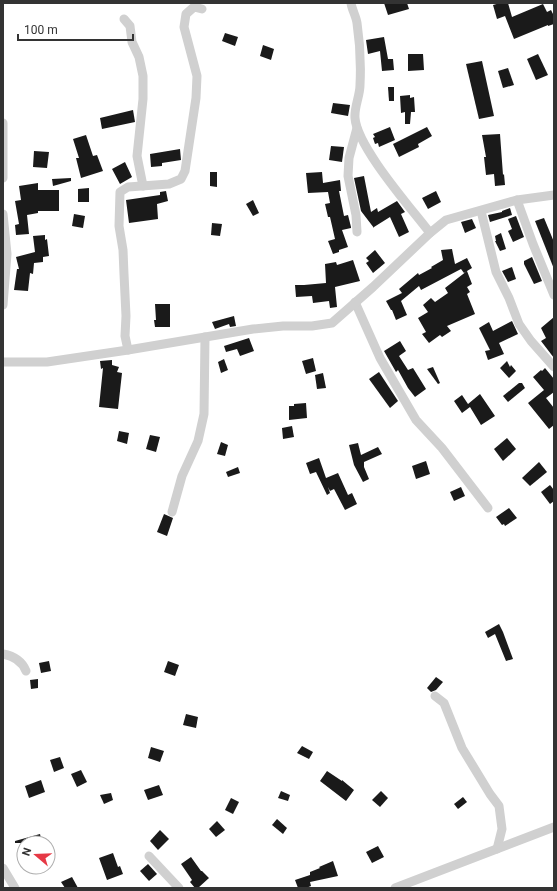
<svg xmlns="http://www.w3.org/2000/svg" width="557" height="891" viewBox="0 0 557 891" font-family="Roboto,sans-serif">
  <rect width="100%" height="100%" fill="#fff"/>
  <g fill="#1a1a1a">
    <path d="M384,3H407L409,9L388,15Z"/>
    <path d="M500,3H508L512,17L543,4L547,12L551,10L554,16V24L548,26V25L514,39L505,16L497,19L493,5Z"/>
    <path d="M225,33L238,37L235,46L222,41Z"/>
    <path d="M384,37L388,59H393L394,70L382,71L380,51L368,54L366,40Z"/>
    <path d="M263,45L274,49L271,60L260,56Z"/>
    <path d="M408,54H423L424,70L408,71Z"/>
    <path d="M538,54L548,75L536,80L527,59Z"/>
    <path d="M482,61L494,116L479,119L466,64Z"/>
    <path d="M508,68L514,85L503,88L498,71Z"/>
    <path d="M388,87H394V101H389Z"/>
    <path d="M410,95V98L414,97L415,112H411L410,124H405V112L401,113L400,96Z"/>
    <path d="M333,103L350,105L348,116L331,113Z"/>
    <path d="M133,110L135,122L102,129L100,118Z"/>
    <path d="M390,127L395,140L379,147L378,143L375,144L373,138L375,137L373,134Z"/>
    <path d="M427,127L432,136L418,144L419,147L399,157L393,144Z"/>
    <path d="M500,134L503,175L504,174L505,185L495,186L494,174L486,175L484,157H486L482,135Z"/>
    <path d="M86,135L93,156L97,155L103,171L81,178L76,158H79L73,139Z"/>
    <path d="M331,146L344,147L342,162L329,160Z"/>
    <path d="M180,149L181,160L162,163V166L151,167L150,154Z"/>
    <path d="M34,151L49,152L47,168L33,167Z"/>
    <path d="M125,162L132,177L120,184L112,169Z"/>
    <path d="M210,172H217V187L210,186Z"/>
    <path d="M322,172L323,183L340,180L341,191H339L344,216L348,215L351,227V228L342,230L348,247L339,250V252L333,254L328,241L335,239L330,217H328L325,204L330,203L328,192L308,193L306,173Z"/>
    <path d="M364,176L371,212L377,208L378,212L397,201L405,212L401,214L409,232L399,237L390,217L374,227V228L361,211L354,178Z"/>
    <path d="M71,178V181L53,186L52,179Z"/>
    <path d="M38,183V190H59V211H38V213L27,215L29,234L16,235L15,225L19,224L15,201L21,200L19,186Z"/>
    <path d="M89,188V202H78V189Z"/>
    <path d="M166,191L168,201L157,204L158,219L129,223L126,200L160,195V192Z"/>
    <path d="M436,191L441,202L428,209L422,198Z"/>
    <path d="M253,200L259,213L253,216L246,204Z"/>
    <path d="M510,208L512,215L490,222L488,215L502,212V211Z"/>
    <path d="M74,214L85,216L83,228L72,226Z"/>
    <path d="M516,216L524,237L513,242L508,231L512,229L508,219Z"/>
    <path d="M544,218L554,242V269L535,221Z"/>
    <path d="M472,219L476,228L465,233L461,222Z"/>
    <path d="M212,223L222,224L220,236L211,235Z"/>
    <path d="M501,233L506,249L500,251L495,241H496L495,236Z"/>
    <path d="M45,235V240L47,239L49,256L43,257V262L34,263L33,274L30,273L28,291L14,290L17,269H19L16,257L35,252L33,236Z"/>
    <path d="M452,249L455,264L467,258L472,268L467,271L472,284L467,287L470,292L467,294L475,314L447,326L451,331L442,337L440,335L429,343L422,334L426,332L418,318L428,312L423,305L431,298L435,302L448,293L445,288L467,271L464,273L461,269L421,290L419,286L401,301L407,315L396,320L392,310H391L386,301L402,293L399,289L418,273L419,275L432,268L431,267L443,260L441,250Z"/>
    <path d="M375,250L385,263L373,273L366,263L369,261L366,258Z"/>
    <path d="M532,257L542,281L534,284L524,264V261Z"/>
    <path d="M353,260L360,281L335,287L337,307L330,308L329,301L313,303L312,296L296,297L295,285H304L326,283L325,264L336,262L337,265Z"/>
    <path d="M512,267L516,279L508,282L502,271Z"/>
    <path d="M155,304H170V327H155L154,320H156Z"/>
    <path d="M234,316L236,326L230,327L229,324L215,329L212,322Z"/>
    <path d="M554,317V358L541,341L546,338L541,328Z"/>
    <path d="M512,321L518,334L499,343L504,354L488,360L485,351L490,350L479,328L489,322L493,331Z"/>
    <path d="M249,338L254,351L240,356L237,349L226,352L224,346Z"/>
    <path d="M400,341L406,351L399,356L408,370L413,368L426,389L415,397L408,388L398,370L396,372L384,351Z"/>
    <path d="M313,358L316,371L306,374L302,361Z"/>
    <path d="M224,359L228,370L221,373L218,362Z"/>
    <path d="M112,360V365L119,367L117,372L122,373L118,409L99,407L103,368L101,369L100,361Z"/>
    <path d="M507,361L510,367L511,365L516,371L509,378L500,368Z"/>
    <path d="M433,367L440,383L438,384L427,369Z"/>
    <path d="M545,368L554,379V392L546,398L554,408V425L549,429L528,403L544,390L533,377L541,370L542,371Z"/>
    <path d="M379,372L398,401L390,408L369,379Z"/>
    <path d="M323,373L326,388L317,389L315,375Z"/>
    <path d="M519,383H522L525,388L508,402L503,396Z"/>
    <path d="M480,394L495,416L481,425L470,407L462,413L454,401L462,395L468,404Z"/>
    <path d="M306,403L307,418L289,420V406H294V404Z"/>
    <path d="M292,426L294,437L283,439L282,428Z"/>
    <path d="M119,431L129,433L127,444L117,441Z"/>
    <path d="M150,435L160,437L156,452L146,449Z"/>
    <path d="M507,438L516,449L503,461L494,449Z"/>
    <path d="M221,442L228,445L225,456L217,454Z"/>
    <path d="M358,443L361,455L378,447L382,454L364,462V467L369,479L363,482L354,465L349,445Z"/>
    <path d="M319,458L326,478L338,473L348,495L352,493L357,504L345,510L334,489L330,491L328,487L330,493L327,495L316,472L310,474L306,463Z"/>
    <path d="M426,461L430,474L416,479L412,466Z"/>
    <path d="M539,462L547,472L530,486L522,478Z"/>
    <path d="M238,467L240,473L228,477L226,472Z"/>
    <path d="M550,485L554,490V501L550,504L541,492Z"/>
    <path d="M461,487L465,496L454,501L450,492Z"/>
    <path d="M509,508L517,518L505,526L504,524L502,525L496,517Z"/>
    <path d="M164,514L173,518L167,536L157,532Z"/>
    <path d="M499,624L503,632L513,659L506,661L495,634L488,638L485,632Z"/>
    <path d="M49,661L51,671L41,673L39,663Z"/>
    <path d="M168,661L179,665L175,676L164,672Z"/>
    <path d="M436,677L443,682L436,690L431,692L427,688Z"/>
    <path d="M38,679V688L31,689L30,680Z"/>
    <path d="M186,714L198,717L196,728L183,725Z"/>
    <path d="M302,746L313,752L309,759L297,753Z"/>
    <path d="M151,747L164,751L160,762L148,758Z"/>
    <path d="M60,757L64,768L54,772L50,760Z"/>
    <path d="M81,770L87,782L77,787L71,774Z"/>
    <path d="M327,771L342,781V780L354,790L346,801L320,781Z"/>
    <path d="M41,780L45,792L29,798L25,786Z"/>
    <path d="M159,785L163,795L148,800L144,790Z"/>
    <path d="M281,791L290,795L288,801L278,798Z"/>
    <path d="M381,791L388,798L380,807L372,800Z"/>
    <path d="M111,793L113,800L104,804L100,795Z"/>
    <path d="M463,797L467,802L458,809L454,804Z"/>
    <path d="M231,798L239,802L233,814L225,810Z"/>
    <path d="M277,819L287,828L283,834L272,825Z"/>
    <path d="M217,821L225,830L216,837L209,829Z"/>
    <path d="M160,830L169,839L158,850L150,841Z"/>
    <path d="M40,834L42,843H15V841Z"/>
    <path d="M378,846L384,857L372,863L366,852Z"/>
    <path d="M113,853L118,867L120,866L123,874L107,880L99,858Z"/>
    <path d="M191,857L201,871H202L209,878L198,888H195L190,882L192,880L181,864Z"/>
    <path d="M333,861L338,876L310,882L311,886L306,888H298L295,880L310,875V872L320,868L319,867Z"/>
    <path d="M148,864L157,874L149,881L140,871Z"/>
    <path d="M72,877L78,888H65L61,882Z"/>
  </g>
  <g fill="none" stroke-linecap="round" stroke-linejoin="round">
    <g stroke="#d0d0d0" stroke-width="9">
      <path d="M351,3C352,10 356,16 357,23C360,43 361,65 360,85C360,96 354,107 355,118C357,147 411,208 430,233"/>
      <path d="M124,19L130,26L132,42L139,57L143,76V99L137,156L143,186"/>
      <path d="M3,123V148"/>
      <path d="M3,150V178"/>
      <path d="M517,200L533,244L554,295"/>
      <path d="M481,211L496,272L509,298L519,324L531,341L554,367"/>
      <path d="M3,214L7,254L3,305"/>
      <path d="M357,232L356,215L348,176L349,158L357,128"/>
      <path d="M355,302L380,358L416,420L442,448L488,508"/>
      <path d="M128,350L125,336L126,316L124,274L123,250L119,226L120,192L128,187L169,184L181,179L185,171L196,98L197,76L184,27L186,14L194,7L202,9"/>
      <path d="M3,362H47L128,350L253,329L283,326H312L332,323L373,287L430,233L446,220L517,200L554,195"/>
      <path d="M172,512L182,476L198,441L204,414L205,337"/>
      <path d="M3,654C14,656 22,661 26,671"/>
      <path d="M435,696L444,703L462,748L490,794L499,806L502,829L497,849"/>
      <path d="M149,856L179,888"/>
      <path d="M3,868L15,888"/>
      <path d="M395,888L554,827"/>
    </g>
  </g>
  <rect width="557" height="891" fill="none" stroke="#333333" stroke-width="8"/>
  <g transform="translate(36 855) rotate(289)"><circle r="19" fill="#ffffff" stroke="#adadad"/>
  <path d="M0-3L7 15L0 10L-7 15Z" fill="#e63946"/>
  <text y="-6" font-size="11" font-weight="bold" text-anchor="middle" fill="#333333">N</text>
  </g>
  <path d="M18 34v6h115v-6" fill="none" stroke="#333333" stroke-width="2"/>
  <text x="24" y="34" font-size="12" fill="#333333" stroke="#ffffff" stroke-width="3" paint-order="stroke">100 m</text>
</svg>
